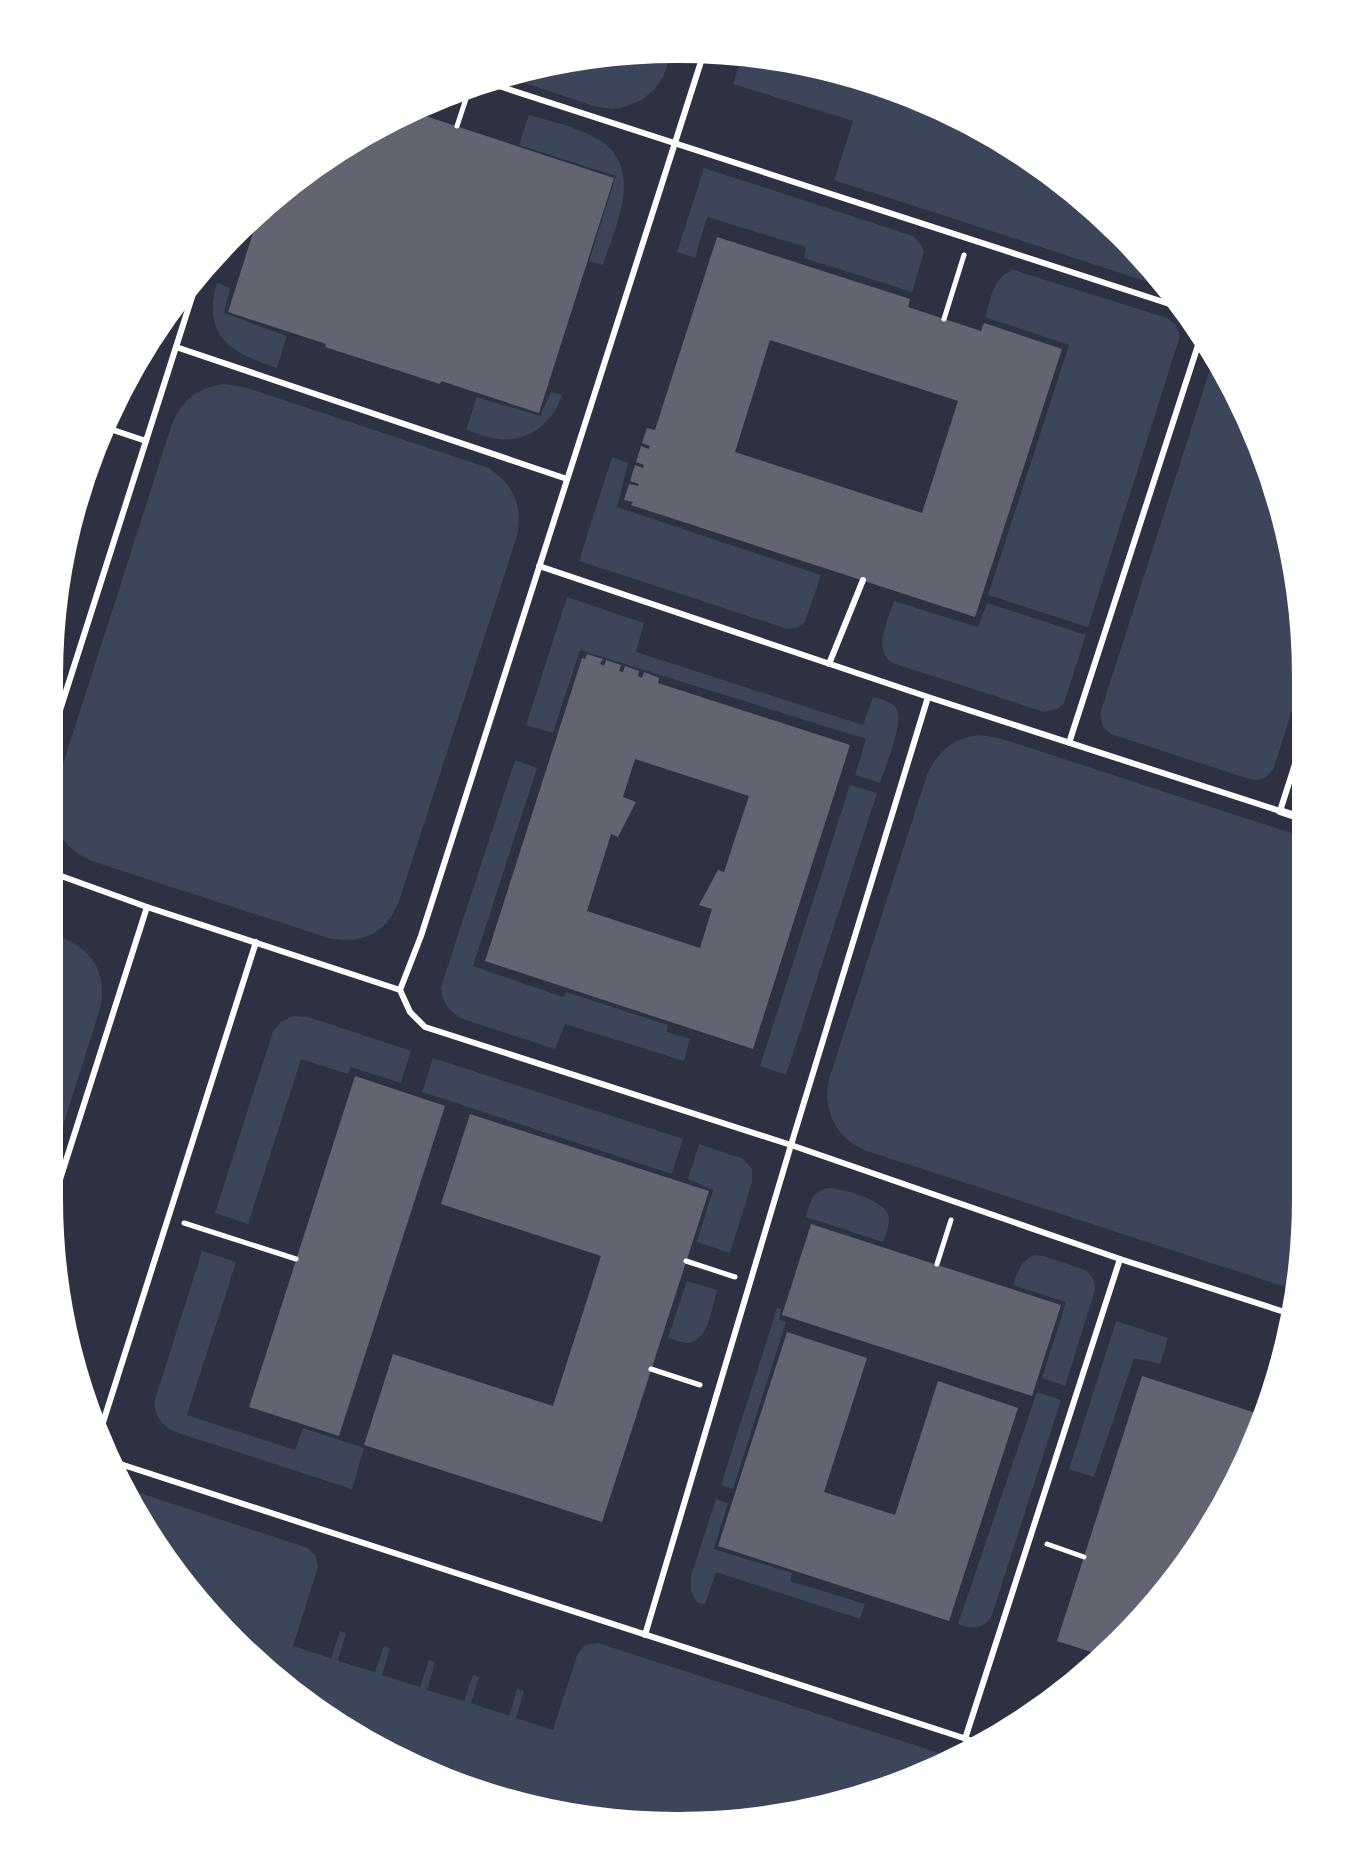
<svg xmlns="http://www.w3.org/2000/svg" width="1355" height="1875" viewBox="0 0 1355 1875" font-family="Barlow,sans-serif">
  <rect width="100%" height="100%" fill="#2d3142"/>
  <g fill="#3c4559">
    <path d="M673,47L663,77L654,90L640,101L621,108L612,109L594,106L494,73L595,49Z"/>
    <path d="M744,49L842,66L958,110L1064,175L1154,260L1173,290L834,180L853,121L733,84Z"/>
    <path d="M529,115C550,121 574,126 594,137C647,164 616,224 603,265L589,261L616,176L519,145Z"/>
    <path d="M704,168L913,236L922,246L924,252L912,292L804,258L806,247L707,217L695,258L677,252Z"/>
    <path d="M1014,270L1167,318L1175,324L1180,336L1088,627L988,595L1069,345L985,317C991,299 993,275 1014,270Z"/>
    <path d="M217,283L230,288L224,313L287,336L277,368C232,353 201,337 217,283Z"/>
    <path d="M1214,357L1263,435L1306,594V666L1274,767C1269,777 1261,782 1249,779L1111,734L1103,727L1100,714Z"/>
    <path d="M224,384L244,387L489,468C514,486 523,505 517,536L399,901C386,934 362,945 328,938L92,861C61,849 47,821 55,789L172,424C181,400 199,387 224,384Z"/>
    <path d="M551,392L562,395C553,423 528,443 498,439C487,438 476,433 466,430L477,397L540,416Z"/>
    <path d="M612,457L628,463L617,507L821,575L805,622L798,627L788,629L579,561Z"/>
    <path d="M567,597L644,623L636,652L863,725L873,697C880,699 891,701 896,708C905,722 885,767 880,783L855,775L866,739L580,650L553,733L526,725Z"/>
    <path d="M894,601L978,627L987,603L1086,635L1064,703L1057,709L1044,712L892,663C872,648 888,621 894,601Z"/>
    <path d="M979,735L999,738L1307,838L1310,1238L1301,1292L867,1151C836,1139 822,1111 829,1079L927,775C937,751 954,738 979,735Z"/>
    <path d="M515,760L537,768L473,966L563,997L566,992L668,1025L667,1032L690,1039L684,1061L565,1024L555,1049L463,1019C449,1012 442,1002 441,987Z"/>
    <path d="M850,785L877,793L786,1075L760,1066Z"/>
    <path d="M49,933C87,945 109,967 100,1009L52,1160L45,1158Z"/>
    <path d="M294,1016L308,1017L411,1051L401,1083L351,1067L348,1074L301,1059L248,1224L215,1213L273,1031L282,1021Z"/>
    <path d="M433,1058L683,1139L672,1174L422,1092Z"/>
    <path d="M699,1144L743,1159L752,1169V1182L730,1253L697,1242L713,1190L688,1179Z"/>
    <path d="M829,1188C844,1189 886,1200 889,1217C890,1225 885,1235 883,1242L806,1217C810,1203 812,1190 829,1188Z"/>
    <path d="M202,1251L236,1262L187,1415L295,1450L303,1428L364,1448L352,1489L175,1432C161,1426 154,1415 155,1400Z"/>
    <path d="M1034,1255L1043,1256L1085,1270C1092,1275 1096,1281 1095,1290L1065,1386L1042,1378L1066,1302L1013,1285C1018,1272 1020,1261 1034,1255Z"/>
    <path d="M687,1281L717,1290C712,1306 709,1342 687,1343C681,1343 674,1339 668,1338Z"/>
    <path d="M777,1308L781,1309L779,1319L786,1322L733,1489L721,1485Z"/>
    <path d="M1116,1321L1168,1338L1160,1364L1134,1358L1094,1477L1069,1469Z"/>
    <path d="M1037,1392L1061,1400L992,1615C984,1630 973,1629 958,1624Z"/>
    <path d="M124,1491L140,1493L308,1548L315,1555L318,1567L293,1646L331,1658L340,1631L346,1633L338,1661L375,1672L384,1646L390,1648L382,1675L420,1687L429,1660L435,1662L427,1690L464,1701L473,1675L479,1677L471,1703L509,1716L517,1689L524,1691L516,1718L553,1730L577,1655L585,1645L598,1643L958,1759L920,1783L760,1826L554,1819L398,1766L260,1674L151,1549Z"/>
    <path d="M716,1499L728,1503L714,1549L792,1573L790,1581L865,1604L860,1619L716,1572L705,1604L698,1603L691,1592V1576Z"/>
  </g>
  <g fill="#626471" fill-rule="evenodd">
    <path d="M404,109L614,178L539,413L441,381L440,384L325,347L326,344L228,312L264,198L361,129Z"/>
    <path d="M717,237L910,299L908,307L981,331L984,323L1062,349L975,617L631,505L633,502L624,500L629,484L638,486L639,484L630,481L635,465L643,468L644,465L636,462L641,446L649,449L650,446L642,443L647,428L655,430ZM770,340L958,401L922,513L735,452Z"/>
    <path d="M587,654L603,659L600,664L604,666L606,660L621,665L619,671L623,672L625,666L639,671L638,676L642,678L644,672L659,678L658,683L850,745L753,1049L485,961L582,658L585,659ZM635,759L749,796L724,872L718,870L699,905L712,909L700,948L587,911L611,834L618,837L636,802L623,797Z"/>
    <path d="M355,1076L445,1106L339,1436L249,1407Z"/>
    <path d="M470,1114L709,1191L602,1522L364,1445L393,1354L553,1406L601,1256L441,1204Z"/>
    <path d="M811,1224L1061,1305L1032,1396L782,1315Z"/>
    <path d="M787,1332L867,1358L824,1492L895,1515L938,1381L1018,1408L949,1621L718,1546Z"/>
    <path d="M1142,1376L1268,1417L1246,1477L1180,1584L1110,1658L1057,1641Z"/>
  </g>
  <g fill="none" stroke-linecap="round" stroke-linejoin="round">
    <g stroke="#fff" stroke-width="5">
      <path d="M457,126L468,93"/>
      <path d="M944,319L964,255"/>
      <path d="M184,1223L296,1259"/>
      <path d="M686,1261L735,1277"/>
      <path d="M937,1264L951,1220"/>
      <path d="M651,1369L700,1385"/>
      <path d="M1047,1544L1084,1557"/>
    </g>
    <g stroke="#fff" stroke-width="6">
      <path d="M474,78L1185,309"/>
      <path d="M176,347L567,479"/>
      <path d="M104,427L146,441"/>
      <path d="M539,566L928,697L1280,811L1306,730"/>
      <path d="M829,664L863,580"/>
      <path d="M53,732L199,275"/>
      <path d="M1069,743L1201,336"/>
      <path d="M50,872L147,907L400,990"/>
      <path d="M400,990L421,936L706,46"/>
      <path d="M400,990L410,1012L425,1027L791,1145L1120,1259L1297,1316"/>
      <path d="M47,1220L147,907"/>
      <path d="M99,1435L256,942"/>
      <path d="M111,1461L982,1744"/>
      <path d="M645,1635L791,1145L928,697"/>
      <path d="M965,1739L1120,1259"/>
    </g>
    <path stroke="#fff" stroke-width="8" d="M1280,811L1307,820"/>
  </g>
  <path d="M0 0H1355V1875H0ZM677 58H678A619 619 0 0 1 1297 677V1198A619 619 0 0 1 678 1817H677A619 619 0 0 1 58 1198V677A619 619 0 0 1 677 58Z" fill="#fff" fill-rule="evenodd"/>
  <path fill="none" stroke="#fff" stroke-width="10" d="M677 58H678A619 619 0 0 1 1297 677V1198A619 619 0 0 1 678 1817H677A619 619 0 0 1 58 1198V677A619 619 0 0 1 677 58Z"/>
</svg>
